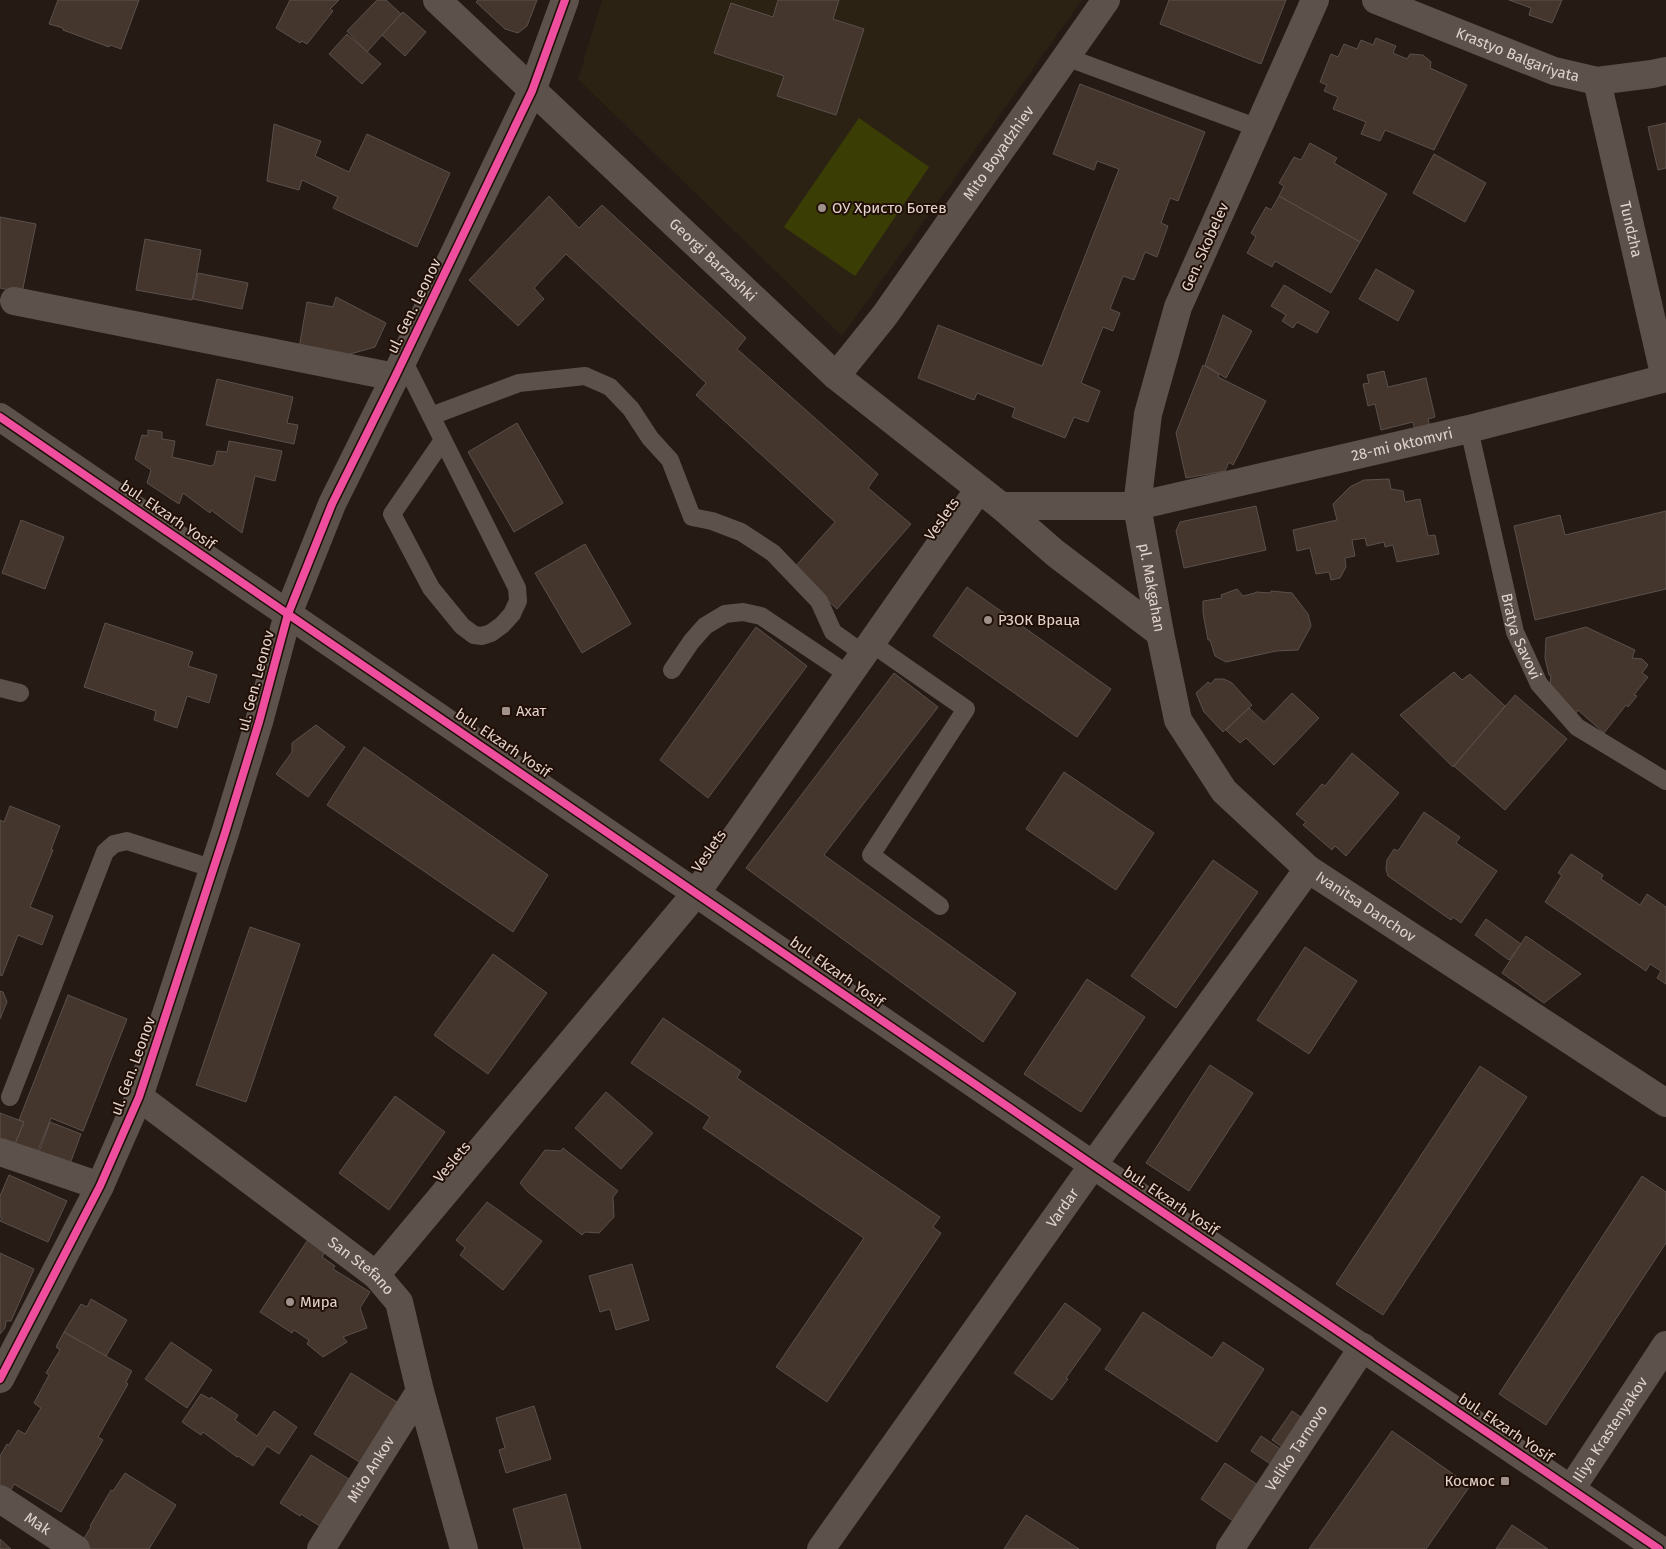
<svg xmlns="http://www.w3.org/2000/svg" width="1666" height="1549" viewBox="0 0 1666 1549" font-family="'Fira Sans',sans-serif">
  <rect width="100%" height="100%" fill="#251a14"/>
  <path fill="#2c2214" d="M602,0H1082L842,336L578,79Z"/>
  <path fill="#3b3e04" d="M859,118L929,167L855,276L784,227Z"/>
  <g fill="#45362d" stroke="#5a504c">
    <path d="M58,0H139L121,49L110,45L109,47L63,30V28L49,24Z"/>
    <path d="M290,0H339L330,9L333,11L307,44L302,41L300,43L276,28Z"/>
    <path d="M377,0H386L401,14L367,52L347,31Z"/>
    <path d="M478,0H537L527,26L518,33L505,29L476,2Z"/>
    <path d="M778,0H839L833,19L864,29L836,115L777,96L784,76L714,53L731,3L773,17Z"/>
    <path d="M1169,0H1286L1261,64L1160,24Z"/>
    <path d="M1509,0H1562L1552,23L1529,15L1531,8Z"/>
    <path d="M403,12L426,32L405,56L382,35Z"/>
    <path d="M347,34L381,64L362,84L329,54Z"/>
    <path d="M1376,38L1396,46L1393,53L1407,59L1410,54L1423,55L1431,62L1430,68L1467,85L1434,150L1385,130L1380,141L1361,134L1366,122L1333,109L1338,97L1324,91L1327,85L1320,82L1331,54L1338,57L1344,44L1357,49L1361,40L1373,45Z"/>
    <path d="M1080,84L1205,132L1178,201L1170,198L1161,223L1168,226L1157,257L1145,252L1134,280L1123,276L1110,309L1120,313L1113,331L1103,327L1081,383L1100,391L1088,422L1074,417L1065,438L1012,417L1015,408L977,393L974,400L918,378L938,325L1042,366L1119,169L1097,161L1094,170L1053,154Z"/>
    <path d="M1666,123V168L1658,170L1648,127Z"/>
    <path d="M274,124L321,141L315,156L349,172L367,134L450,173L417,247L333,208L338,197L302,180L299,190L267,181Z"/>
    <path d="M1310,143L1337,158L1334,163L1387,194L1360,242L1279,196L1284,186L1279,183L1294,157L1301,160Z"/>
    <path d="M1434,154L1486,183L1465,222L1413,193Z"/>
    <path d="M549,196L579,228L602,205L746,338L737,349L878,474L868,488L911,524L837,609L793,569L835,522L696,395L706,383L566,254L534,288L544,299L518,326L469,280Z"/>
    <path d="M1279,196L1360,242L1331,293L1275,261L1272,267L1247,253L1256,237L1251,233L1266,207L1271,210Z"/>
    <path d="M0,217L36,224L22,293L0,288Z"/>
    <path d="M145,239L201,250L192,300L136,290Z"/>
    <path d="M1376,269L1414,291L1398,321L1359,299Z"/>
    <path d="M198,273L248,283L242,309L193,299Z"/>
    <path d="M1284,285L1329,312L1317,333L1297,322L1293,328L1282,321L1286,315L1271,306Z"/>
    <path d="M336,297L386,323L375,347L343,356L299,348L307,302L333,307Z"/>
    <path d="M1223,315L1252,331L1226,378L1205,365Z"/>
    <path d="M1203,365L1219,374L1218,377L1266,401L1233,465L1229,462L1225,471L1186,478L1176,433Z"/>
    <path d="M1384,371L1388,387L1426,378L1435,417L1428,419L1430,427L1415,431L1413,422L1381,430L1375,404L1368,406L1363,384L1369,383L1367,375Z"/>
    <path d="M217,379L293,397L287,423L298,425L294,444L206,425Z"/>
    <path d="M517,423L563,503L514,532L468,452Z"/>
    <path d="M148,430L162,432V439L175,441L172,457L211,466L214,464L217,451L227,452L229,441L282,451L275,481L255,476L242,533L211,510L210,513L183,493L179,504L147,483L151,470L135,459L142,435L148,436Z"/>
    <path d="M1389,479L1391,489L1403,491L1405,502L1420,499L1428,536L1435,535L1439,554L1397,562L1393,545L1385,547L1384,542L1367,546L1365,538L1352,540L1355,556L1345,558L1346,567L1340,578L1331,580L1329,572L1316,574L1310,548L1297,551L1293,530L1337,520L1333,504L1350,487L1364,480Z"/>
    <path d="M1256,506L1266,550L1184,568L1176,531L1180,522Z"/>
    <path d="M1666,511V589L1535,620L1514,526L1560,515L1565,535Z"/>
    <path d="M21,520L64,537L45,589L2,573Z"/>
    <path d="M585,544L631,624L582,653L535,573Z"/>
    <path d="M967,587L1111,689L1077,737L933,636Z"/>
    <path d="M1237,589L1243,596L1255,593L1256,592L1271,593V591L1292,593L1308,614L1311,626L1298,650L1276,651L1226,662L1215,656L1210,640H1208L1203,613V601L1222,598L1221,595Z"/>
    <path d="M105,623L193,652L188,666L217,675L209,703L187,696L177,728L154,720L156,711L84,687Z"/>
    <path d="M756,627L807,666L708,798L660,760Z"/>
    <path d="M1586,627L1635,650L1632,658L1642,659L1648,665L1642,673L1648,677L1634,695L1637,696L1628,707L1626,705L1604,733L1578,710L1576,713L1550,687L1551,675H1549L1545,658L1546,638Z"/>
    <path d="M1454,672L1462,680L1470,674L1505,706L1453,767L1400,715Z"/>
    <path d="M894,673L938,707L824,855L1016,993L983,1042L746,868Z"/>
    <path d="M1215,679H1224L1232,683L1252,705L1223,732L1204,712L1196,693L1208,682L1211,684Z"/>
    <path d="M1292,693L1319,718L1274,765L1246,738L1240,743L1226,730L1249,708L1264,722Z"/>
    <path d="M1515,695L1567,739L1505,810L1454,766Z"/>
    <path d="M316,725L345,747L308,797L276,774L292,752V743Z"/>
    <path d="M364,747L548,875L513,932L327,805Z"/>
    <path d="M1352,753L1399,793L1346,856L1335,846L1332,850L1303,825L1306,822L1296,814L1322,784L1325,786Z"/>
    <path d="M1064,772L1154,833L1116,890L1026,829Z"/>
    <path d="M10,806L60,826L51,850H53L30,907L53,916L42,945L18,935L2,976L0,975V820L4,822Z"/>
    <path d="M1424,812L1460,837L1456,843L1497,871L1461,923L1453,917L1451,920L1388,876L1386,869L1387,860L1394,849L1398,851Z"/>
    <path d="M1571,854L1603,875L1601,879L1640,905L1647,894L1666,907V984L1657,978L1661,971L1650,964L1646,971L1545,902L1562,875L1558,873Z"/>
    <path d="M1213,860L1258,892L1176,1008L1131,976Z"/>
    <path d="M1486,919L1521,944L1509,960L1475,935Z"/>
    <path d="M250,927L300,944L246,1102L196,1085Z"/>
    <path d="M1526,936L1581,974L1544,1003L1502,973Z"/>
    <path d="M1305,947L1357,981L1309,1054L1257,1020Z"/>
    <path d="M493,954L547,993L488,1074L434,1035Z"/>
    <path d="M1087,979L1145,1017L1081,1112L1024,1074Z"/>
    <path d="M0,991L3,992L7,1002L0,1019Z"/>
    <path d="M68,995L127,1019L83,1131L51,1118L34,1160L12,1151L24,1122L19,1120Z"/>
    <path d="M663,1018L741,1071L737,1078L940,1217L933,1227L941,1233L827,1402L776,1367L864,1238L703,1128L710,1117L631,1063Z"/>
    <path d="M1210,1065L1253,1093L1189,1191L1146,1163Z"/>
    <path d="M1480,1066L1527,1097L1383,1315L1336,1284Z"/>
    <path d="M606,1092L653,1133L621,1169L575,1128Z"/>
    <path d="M395,1096L445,1132L389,1210L339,1173Z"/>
    <path d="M0,1113L24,1122L12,1151L0,1147Z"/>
    <path d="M50,1122L81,1134L67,1172L36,1160Z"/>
    <path d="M563,1148L618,1191L613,1197L614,1217L599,1233L585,1232L582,1235L528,1192L520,1183L545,1150L561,1151Z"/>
    <path d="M9,1175L67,1201L48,1242L0,1221L2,1218L0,1217V1196Z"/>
    <path d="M1642,1176L1666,1192V1243L1546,1425L1499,1394Z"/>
    <path d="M487,1202L542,1241L503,1290L460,1255L465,1248L456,1240Z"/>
    <path d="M309,1238L326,1250L322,1257L335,1266L333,1269L370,1292L360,1308L367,1328L343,1337L347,1342L323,1357L307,1344L309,1340L294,1330L292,1333L260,1312Z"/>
    <path d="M0,1253L34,1269L11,1321H6L5,1328L0,1334Z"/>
    <path d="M632,1264L649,1320L616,1330L610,1309L600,1312L589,1276Z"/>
    <path d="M91,1299L127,1320L106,1356L64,1332L81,1304L87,1307Z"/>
    <path d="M1065,1303L1101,1329L1066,1378L1068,1379L1052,1400L1014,1373Z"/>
    <path d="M1143,1312L1212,1358L1223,1342L1264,1369L1217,1442L1105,1369Z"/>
    <path d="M64,1332L132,1371L126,1382L128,1384L98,1437L103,1440L61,1512L14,1484L10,1492L0,1486V1456L7,1444L9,1445L18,1430L25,1434L41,1408L34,1403L49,1375L46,1373L60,1350L56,1347Z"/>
    <path d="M171,1342L212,1370L187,1408L145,1379Z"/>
    <path d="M351,1373L403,1406L366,1466L314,1434Z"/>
    <path d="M201,1394L210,1399L211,1397L238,1415L235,1420L257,1436L274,1411L297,1427L279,1454L267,1446L253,1466L238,1456L237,1457L203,1432L201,1435L182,1422Z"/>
    <path d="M534,1406L551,1459L506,1473L499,1450L505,1448L496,1418Z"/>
    <path d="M1292,1411L1311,1424L1291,1453L1272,1440Z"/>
    <path d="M1392,1431L1470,1486L1426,1549H1309Z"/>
    <path d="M1261,1436L1288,1454L1278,1469L1251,1451Z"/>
    <path d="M311,1455L355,1483L326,1530L301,1514L300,1516L280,1503Z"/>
    <path d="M1225,1463L1264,1489L1239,1525L1201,1499Z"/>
    <path d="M125,1473L176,1505L149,1549H91L81,1543L91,1527L90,1526L111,1490L113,1491Z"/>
    <path d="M566,1494L581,1549H524L513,1509Z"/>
    <path d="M1026,1515L1079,1549H1004Z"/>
    <path d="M1512,1525L1548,1549H1496Z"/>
    <path d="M0,1539L11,1549H0Z"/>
  </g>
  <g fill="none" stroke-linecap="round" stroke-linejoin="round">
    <g stroke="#5c514b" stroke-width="18">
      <path d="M1066,57L1258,128"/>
      <path d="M403,360L517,588L518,601L512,614L502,625L491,633L482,636L474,635L462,626L431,588L392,514L443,440"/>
      <path d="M431,416L519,383L585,376L610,387L631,409L650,438L670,460L692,517L712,521L741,532L773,553L819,601L833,632L864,654"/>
      <path id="s1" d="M1469,429L1515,632L1539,684L1577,727L1666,781"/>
      <path d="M871,643L966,709L871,855L940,906"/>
      <path d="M672,670L691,642L705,626L725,614L743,612L761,616L849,675"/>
      <path d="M0,688L20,693"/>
      <path d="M10,1097L105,852L114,844L127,841L214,869"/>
    </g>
    <g stroke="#5c514b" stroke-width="28">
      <path id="s2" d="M437,0L836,376L1001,506L1055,553L1160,633"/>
      <path id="s3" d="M1315,0L1178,307L1148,414L1137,506L1469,429L1666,378"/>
      <path id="s4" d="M1376,0L1554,71L1597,81L1652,74L1666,71"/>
      <path id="s5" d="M1597,81L1665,378"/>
      <path d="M14,301L395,377"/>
      <path id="s6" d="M836,376L885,315L1106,0"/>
      <path id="s7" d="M1001,506H1137L1160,633L1178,720L1224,791L1308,869L1666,1103"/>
      <path id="s8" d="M139,1097L376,1275L399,1302L420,1391L464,1549"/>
      <path d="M0,1152L100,1186"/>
      <path d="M376,1275L697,892L979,489"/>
      <path d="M0,1379L100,1186L139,1097L225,833L259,722L288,614L332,504L395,377L532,91L565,0"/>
      <path id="s9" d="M1571,1489L1666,1345"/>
      <path id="s10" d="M0,1499L76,1549"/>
      <path id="s11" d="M321,1549L420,1391"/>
      <path id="s12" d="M821,1549L1093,1165L1308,869"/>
      <path id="s13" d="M1230,1549L1363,1347"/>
    </g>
    <path stroke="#5c514b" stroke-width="28" d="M0,417L1093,1165L1659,1549"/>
    <g stroke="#210f06" stroke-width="11">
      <g id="cycleway">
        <path d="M0,417L1093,1165L1659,1549"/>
        <path d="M0,1379L100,1186L139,1097L225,833L259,722L288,614L332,504L395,377L532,91L565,0"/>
      </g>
    </g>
    <use href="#cycleway" stroke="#ef4d9e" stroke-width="8"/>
  </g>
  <g fill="#9f928c" stroke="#210f06" stroke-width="2">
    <circle cx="822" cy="208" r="5"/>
    <circle cx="988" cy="620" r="5"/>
    <rect x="501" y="706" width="10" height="10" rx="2.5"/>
    <circle cx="290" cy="1302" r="5"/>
    <rect x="1500" y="1476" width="10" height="10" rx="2.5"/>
  </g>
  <g text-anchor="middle" stroke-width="4" stroke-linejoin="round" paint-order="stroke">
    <g font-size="15" fill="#e1d3cd" stroke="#210f06">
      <text dy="5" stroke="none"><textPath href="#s4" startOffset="152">Krastyo Balgariyata</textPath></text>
      <text dy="5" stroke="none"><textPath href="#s6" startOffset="276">Mito Boyadzhiev</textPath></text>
      <text dy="5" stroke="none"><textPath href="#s5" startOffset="152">Tundzha</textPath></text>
      <text transform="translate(1205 247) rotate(-66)" y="5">Gen. Skobelev</text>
      <text dy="5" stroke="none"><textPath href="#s2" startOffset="379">Georgi Barzashki</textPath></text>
      <text transform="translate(414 306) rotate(-64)" y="5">ul. Gen. Leonov</text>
      <text dy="5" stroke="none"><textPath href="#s3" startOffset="812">28-mi oktomvri</textPath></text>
      <text transform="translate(168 515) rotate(34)" y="5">bul. Ekzarh Yosif</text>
      <text transform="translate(942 519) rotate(-55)" y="5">Veslets</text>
      <text dy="5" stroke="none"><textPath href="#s7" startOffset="219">pl. Makgahan</textPath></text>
      <text dy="5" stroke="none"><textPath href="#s1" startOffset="214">Bratya Savovi</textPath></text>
      <text transform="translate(256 681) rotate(-75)" y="5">ul. Gen. Leonov</text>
      <text transform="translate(503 743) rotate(34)" y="5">bul. Ekzarh Yosif</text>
      <text transform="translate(709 851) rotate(-55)" y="5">Veslets</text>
      <text dy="5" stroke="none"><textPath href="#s7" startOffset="622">Ivanitsa Danchov</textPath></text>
      <text transform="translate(837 972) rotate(35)" y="5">bul. Ekzarh Yosif</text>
      <text transform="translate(133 1066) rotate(-70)" y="5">ul. Gen. Leonov</text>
      <text transform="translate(452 1162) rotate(-50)" y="5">Veslets</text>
      <text transform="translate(1171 1201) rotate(34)" y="5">bul. Ekzarh Yosif</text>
      <text dy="5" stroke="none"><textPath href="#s12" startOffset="418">Vardar</textPath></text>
      <text dy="5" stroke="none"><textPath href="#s8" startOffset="279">San Stefano</textPath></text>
      <text transform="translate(1506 1428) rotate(34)" y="5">bul. Ekzarh Yosif</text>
      <text dy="5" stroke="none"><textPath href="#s9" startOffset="71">Iliya Krastenyakov</textPath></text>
      <text dy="5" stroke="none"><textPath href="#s13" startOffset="121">Veliko Tarnovo</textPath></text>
      <text dy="5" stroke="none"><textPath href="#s11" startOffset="94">Mito Ankov</textPath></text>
      <text dy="5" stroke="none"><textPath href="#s10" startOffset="45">Mak</textPath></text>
    </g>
    <g font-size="15" fill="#e1d3cd" stroke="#210f06" text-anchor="start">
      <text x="832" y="213">ОУ Христо Ботев</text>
      <text x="998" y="625">РЗОК Враца</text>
      <text x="516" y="716">Ахат</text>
      <text x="300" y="1307">Мира</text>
      <text x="1495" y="1486" text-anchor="end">Космос</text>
    </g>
  </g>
</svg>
